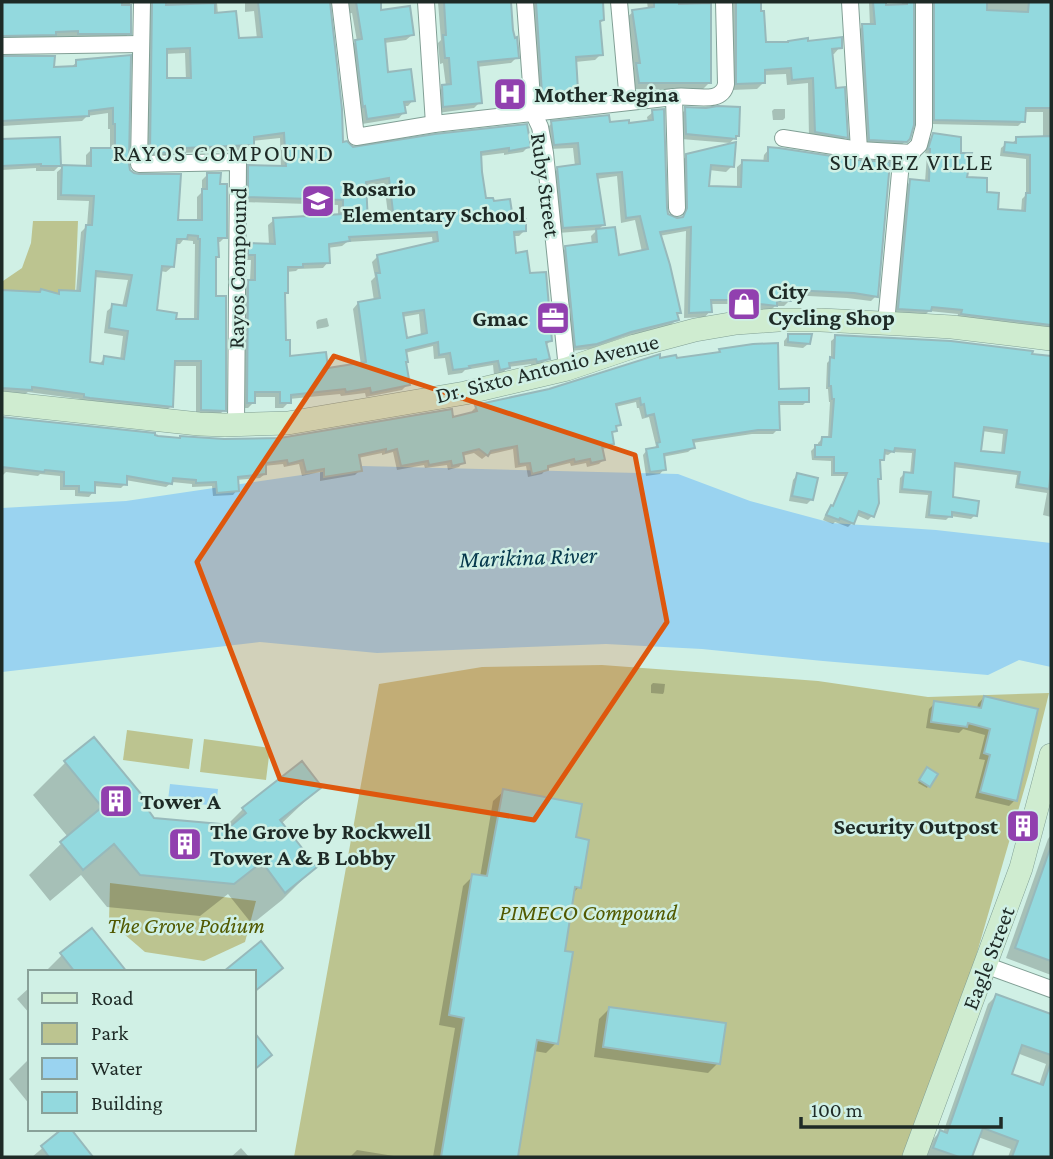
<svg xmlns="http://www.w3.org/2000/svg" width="1053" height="1159" viewBox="0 0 1053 1159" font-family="'Crimson Pro',serif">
  <rect width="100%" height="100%" fill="#d0f0e5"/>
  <g fill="#bcc490">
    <path d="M33,221H78L75,295L3,292V281L22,268L31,243Z"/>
    <path d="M602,665L818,681L928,697L1049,693L1031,766L974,963L904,1157H294L379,684L482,667Z"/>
    <path d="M127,730L193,739L189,769L123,760Z"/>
    <path d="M204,739L270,748L266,780L200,772Z"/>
    <path d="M110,883L256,901L245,942L204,961L145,952L109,921Z"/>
  </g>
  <g fill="#9ad3f0">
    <path d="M363,466L678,474L750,501L832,523L936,530L1051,543V667L1019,660L988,675L823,661L702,649L606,644L377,653L260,642L2,672V508L126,501Z"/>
    <path d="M170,784L218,789L216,806L168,800Z"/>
  </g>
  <g fill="#0003" fill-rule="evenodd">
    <path d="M2,2H130L129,33L124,39H73V36L52,37L49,40H2Z"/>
    <path d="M144,2H217L218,15L237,39H257L254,11L245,12V2H328L342,144L351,148L529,146L523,152L504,155V153L480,156L484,200L525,230L519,236H512L514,255L529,275L550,341L545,346L548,358L542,364L531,366V364L508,367L503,373L494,375L493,365L465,370L462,373L448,375L445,358L434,359L433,346L405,353L404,363L408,384L402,390L366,397L365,393L341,396L340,394L289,399V402L283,408H275V397H253L254,402L248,408H242L243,287L250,281L251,260H243V251L249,245H269L268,225L274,220L338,216V205L243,202L244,172L249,167L281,168L280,138L252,141V144L247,150L182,153L178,157L145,158ZM185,53L186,80H166L165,54ZM384,183L389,222L367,225L365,186ZM432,237L433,244L378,256L372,262L375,277L371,281L374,301L358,303L353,309L361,365L326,370L289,358L284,342V294L286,272L296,271L298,269L323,268L328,262L327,248L342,246L347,242ZM419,314L421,336L405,340L402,317Z"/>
    <path d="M343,2H379L380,12L412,35L406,40L384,43L387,74L413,100L408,106H403L404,112L399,118L362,124L350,47L357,41L352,13L346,14Z"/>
    <path d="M438,2H509L517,57L511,63L476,67L480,102L474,108L438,113L437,93L443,87L446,86L443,63L440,64L438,43L441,40Z"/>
    <path d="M533,2H601L603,20L599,24L601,54L595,60L575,62L576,90L570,96L536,99L530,7Z"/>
    <path d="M647,2H677L709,83L703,89H633L631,72L634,68L626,18L633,12L648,9Z"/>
    <path d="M730,2H759L765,44L807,43L840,47L834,54H831L835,90L846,137L840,143L809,138L808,83L787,85L786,74L763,75V83L757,89L731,90Z"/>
    <path d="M869,2H884L888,66L905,65L902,2H912V124L908,139L900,146L865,144L858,31L863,26H870Z"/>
    <path d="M928,2H1051V329L957,318L958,314L929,311L925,315L894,313L906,186L911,181L925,182L927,154L925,153L929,140L934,135L960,154L964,178L985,194L996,210L1021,213L1022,199L1026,195V159L1000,156L1001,148L1006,144L1012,143L1017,139L1043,138V112H1024L1023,121L1018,126L931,124Z"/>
    <path d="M129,57V171L177,222H197V197L202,192V180L207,175L225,237L220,242H216L217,256L214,259V298L224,410L218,416L196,415V366H173L171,406L165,412L79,402L80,399L28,392L25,394L2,393V292L57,295L60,292L76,293L81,232L87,226L89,201L57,200V172L63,167H86V155L91,150H110V129H108V113L87,116L82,121L2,126V58H53V68H70L77,62ZM183,240L193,241V244H195L194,321H174L155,311L160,271L166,272L172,267L175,244H180ZM94,277L128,280L122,307L113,306L107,311L104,333L123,336L120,360L105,358L99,364H88Z"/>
    <path d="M686,109L737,135L730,143L681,139V114Z"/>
    <path d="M774,109H785V118L783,120H773L772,111Z"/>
    <path d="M653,112L667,215L681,219L683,215L681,161L687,156L732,166L726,172L709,170L707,188L737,189V167L743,162L763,163L764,155L769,149L876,296L871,301L847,298L789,295V301L784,306H775L770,311L756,309L753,312H737L738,304H710V311L705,317L684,318L686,231L659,236L679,313L676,315L677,319L671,325L624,337L590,349L570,351L560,254L566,248L592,245L591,236L597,230L558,233L552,174L558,169L575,166L573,148L549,149L546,129L552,123L628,125L648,122L647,117ZM617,176L621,223L635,220L642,252L618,257L597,231L603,225L596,179Z"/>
    <path d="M59,139L60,165L54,171H36V168L2,170V141Z"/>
    <path d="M327,318L329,326L327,327L317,329L316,322L318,320Z"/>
    <path d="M788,336L808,344L803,348L784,346V341Z"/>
    <path d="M836,337L1051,358V517L1043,515L1047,493L1015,488L1017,475L953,467L951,498L975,515L971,519L950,516L946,520L925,518L928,495L899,493L900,478L904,474L910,475L912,453L892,452L888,455L883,454V459L879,463L872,516L868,520L856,515L852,523L848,527L835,522L833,524L823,520L827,511L832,507L845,476H831V461L812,460L811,451L815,447H818V443L822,439H828L830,402H829L828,389H826L827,363L831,359V341ZM982,431L1003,434L1001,454L979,452Z"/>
    <path d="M720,350L777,390L807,401L803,405H777L778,429L773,434H752L692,443L693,448L688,452L662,457L664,469L660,474L646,476L643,455L647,450H653L656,446L649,417L642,419L639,408H637L636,402L615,407L619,424L610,434L612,443L608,448L601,449L603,460L599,464L587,467L586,463L571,466L570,463L546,469L542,474L528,477L526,466L515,468L513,449L487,455L482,459L474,453L462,456L463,462L459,467L448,470L447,465L425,468L424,465L397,470L393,452L382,455V453L358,458L360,470L355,475L320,481V472L302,476L299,464L284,467L283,464L264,466L265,474L260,478L236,480L237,490L233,495L213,496L212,486L192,487V484L172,482L166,487L125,480V484L121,488L93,486V492L89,497L75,496V490H60V476L40,474L38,476L6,472L2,476V419L154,435L153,436L224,441L280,440L452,419L473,414L472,411L476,407L550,390L659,360H675L717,354Z"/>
    <path d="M797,475L812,499L807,504L789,501L793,480Z"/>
    <path d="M653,683L665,684L664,692L663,694L651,693V685Z"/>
    <path d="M984,697L1015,800L1009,806L975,798L985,760L979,759L985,735L963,729L959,733L926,728L929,709L935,703L977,709L978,704Z"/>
    <path d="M66,762L136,798L154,819L226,826L243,809L320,787L281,824L315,867L282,900L252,924L228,894L200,916L107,907L81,875L50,901L29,875L68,837L33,795Z"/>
    <path d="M925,771L928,786L927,788L918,783Z"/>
    <path d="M504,791L573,838L579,887L573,893L563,952L556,1043L546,1053L534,1051L516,1157H433L455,1028L439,1025L463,886L473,876L480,877L493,801Z"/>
    <path d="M1051,835V975L1006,958L1048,839Z"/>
    <path d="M62,955L125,972H45Z"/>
    <path d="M30,987V1014L17,999Z"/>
    <path d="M996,996L1051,1016V1157H1008L1011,1149L978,1137L970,1157H931L927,1156L932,1140L940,1132L943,1133L988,1004ZM1017,1053L1046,1064L1039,1085L1009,1075Z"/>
    <path d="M609,1009L718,1063L708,1073L594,1057L599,1019Z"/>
    <path d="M30,1058V1105L9,1079Z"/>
    <path d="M65,1129H69L91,1157H32Z"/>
    <path d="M241,1148L249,1157H231Z"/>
    <path d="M357,1150L400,1157H350Z"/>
  </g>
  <g fill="#93d9de" stroke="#97b9bb" stroke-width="2" fill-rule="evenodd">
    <path d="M2,2H122V5H131V34H78V31L56,32V35L2,36Z"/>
    <path d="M152,2H166V5L215,3V13L236,11L239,38L262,37L258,2H330L342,109L343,142L347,141L353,147L435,134L527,124L531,147L509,151V148L481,152L482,172L486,198H493L494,201L510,199L513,219H526V231L514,232L516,253L527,251L530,273L546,272L552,341L546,342L550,359L537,362L536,359L509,363L510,368L500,370L498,361L469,366L470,368L453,370L450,353L439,355L438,342L406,350L408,362H406L410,385L371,393L370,388L346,392L345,389L291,395V403H280V392H255V403H247L248,280H255V255H248V243L275,244L273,218L343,214V200L248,197V165L286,166L284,133L254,137V145L185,148V153H150ZM190,48L191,78H167V49ZM389,178L394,220L368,223L366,182ZM437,232L438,241L377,255L380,273H376L380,298L358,302L366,362L328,368L326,352L290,356V340H286L285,293H288V267H303V264L330,263L329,244L350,241L349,237ZM424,310L427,333L407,338L403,313Z"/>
    <path d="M356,2H381V10L410,6L414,35L385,39L388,72L411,69L415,101L404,102L406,113L367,119L365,106L363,107L355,40L362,39Z"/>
    <path d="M444,2H511L513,30L515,38L517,37L519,58L478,62L482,103L443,107L442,85L451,84L449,58H445L443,35H446Z"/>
    <path d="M536,2H603L604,20L600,21L603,55L576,57L578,90L542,93Z"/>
    <path d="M654,2H679V4L711,3V83H639L636,63H640L632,10L654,7Z"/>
    <path d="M736,2H761V11H764L766,42H788V41L808,38V41L842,37V48L832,49L836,88L845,87L848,138L815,132L813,78L792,80L791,68L765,70V83L736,84Z"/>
    <path d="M873,2H886V5L907,4V2H914V125L910,139L907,142L869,140L862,24H875Z"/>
    <path d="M934,2H987V10L1028,12L1029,2H1051V108H1026L1025,122L934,120Z"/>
    <path d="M131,55L129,164L130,170L134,173L139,174H181L178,220H202V189H207V173H221L220,184H227V238H218L219,257H216V296H226V411L201,410V361H175L173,407L90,398L84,397V394L32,387V390L2,388V290L40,292L41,289L59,294V290L80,291L86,225H92L94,196L61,195L62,165L91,166V148H115V124H113V108L89,111V116L2,121V56H55L54,67L76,66V60ZM188,235L198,236V239H200L198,319H176L177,313L157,310L162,266L174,267L177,239H187ZM96,271L132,275L126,306L112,304L109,328L128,331L124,359L104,356L103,364L90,362Z"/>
    <path d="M718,106L740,107L739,136H736V139L686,134L685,107L706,108Z"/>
    <path d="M664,109L667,208L668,214L677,218L683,217L687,208L686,154L736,142L734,167L711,165L709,186L741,187L742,160L768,161V147L779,148L858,160L890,162L878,297L854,293L791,290V301H777V306L760,304V307H742V300H711L712,312L689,313L691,227L660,232L670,265L681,313H677L679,320L631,332L597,344L575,347L565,246L597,242L596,229L615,227L619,255L648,249L640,216L626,218L622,172L597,174L605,225L563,228L557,167L580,164L578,143L554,145L551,121L609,115L610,122L629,120V123L653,120L652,110Z"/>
    <path d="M933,133L961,137V153H972L967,177L987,178V192L999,193L998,209L1025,211L1026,193H1030V155L1004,152L1005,142L1016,143V137L1051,136V325L961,314L962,310L932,307L931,311L898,309L910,179L929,181L930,149H928Z"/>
    <path d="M60,137L61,166H41V164L2,166V139Z"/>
    <path d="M788,334H812L810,344L788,342Z"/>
    <path d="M835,335L951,341L1033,351L1032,354L1051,356V469L1049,489L1018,484L1020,472L955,463L953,497L979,501L977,516L952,512V517L929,515L931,492L902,489L904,472L913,473L915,450L895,448L894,452L885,450L884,460H880L881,479H878L879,503L874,517L859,511L854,524L840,518L839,520L826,515L831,505L833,506L847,473H834V457H815V445H821L822,437H831L834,399H832L831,386H829V379L830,357L834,358ZM984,427L1007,430L1004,453L981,451Z"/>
    <path d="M778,343L779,389L809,388V402H779L780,430H758L693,440L695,448L664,454L666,470L650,472L646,449L658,447L657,443L660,442L654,414L646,416L644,404L641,405L640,398L616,404L621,425L616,426L617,431L612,432L614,444L602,446L605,460L591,463L590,459L575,462L574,459L548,466V470L532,474L530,463L519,464L517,446L491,451L488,456L479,449L463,453L465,463L452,466L451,461L429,465L428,461L401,466L397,449L386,452V449L359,455L362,471L324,477V469L306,472L303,460L288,464L287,460L266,463V474L238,477L239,491L217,493L216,482L196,483V480L173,478L172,484L127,476V485L95,482V493L79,492V486H64V472L45,470L44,472L2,467V417L155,433V435L158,436L180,438V436L224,439L280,438L452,409L453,417L477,411L475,405L549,389L660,354V358L676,355L677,358L720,352L719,349L753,344Z"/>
    <path d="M797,473L818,478L813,500L792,496Z"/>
    <path d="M984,696L1038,709L1017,801L980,792L990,755L984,753L990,729L968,723L967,727L931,722L934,701L981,708Z"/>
    <path d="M94,737L142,795L139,797L154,818L232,825L246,813L242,808L302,761L322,787L280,820L317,867L285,893L262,862L234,884L140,875L114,844L83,870L60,842L102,807L64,761Z"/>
    <path d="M927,767L938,774L930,787L919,780Z"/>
    <path d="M503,789L582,804L576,837L589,840L581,888L575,887L565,951L573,952L558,1044L537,1040L518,1157H441L464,1018L449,1015L472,874L487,876Z"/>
    <path d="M1050,849H1051V961L1015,948Z"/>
    <path d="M92,928L127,972H75L60,953Z"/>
    <path d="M261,941L283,968L254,992V972H223Z"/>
    <path d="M996,994L1051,1014V1055L1022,1045L1012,1074L1043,1085L1050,1065L1051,1066V1157H1012L1018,1141L983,1128L972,1157H959L933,1148L940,1130L947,1133Z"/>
    <path d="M609,1007L726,1023L720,1064L603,1047Z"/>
    <path d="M254,1032L272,1055L254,1070Z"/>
    <path d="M62,1129H71L93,1157H49L41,1146Z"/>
  </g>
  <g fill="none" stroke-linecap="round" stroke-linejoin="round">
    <g stroke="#819f95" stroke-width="18">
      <g id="minor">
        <path d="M142,2L139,164L238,162L236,425"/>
        <path d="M340,2L356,137L434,124L674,97L677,208"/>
        <path d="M426,2L434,124"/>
        <path d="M525,2L533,112L540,127L545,153L567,369"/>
        <path d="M619,2L628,102"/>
        <path d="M850,2L859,150"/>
        <path d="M2,46L141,44"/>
        <path d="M674,97C691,94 722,106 726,84L724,2"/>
        <path d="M783,138L859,150L912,153"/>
        <path d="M886,323L901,162L919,145L924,126V2"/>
        <path d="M985,965L1051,989"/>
      </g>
    </g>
    <g stroke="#819f95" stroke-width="24">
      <g id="secondary">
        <path d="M2,403L199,424L225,425L288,423L465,393L567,369L635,346L695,330L736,323L778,320H821L900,324L952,327L1051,339"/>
        <path d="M914,1157L1021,868L1051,755"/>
      </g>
    </g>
    <use href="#minor" stroke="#fff" stroke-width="16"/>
    <use href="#secondary" stroke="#cfecd0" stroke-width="23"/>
  </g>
  <path fill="#de570d" fill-opacity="0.2" stroke="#de570d" stroke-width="5" stroke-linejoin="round" d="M334,356L635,455L667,622L534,820L280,779L197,562Z"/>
  <defs>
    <g id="hospital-square" transform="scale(1.75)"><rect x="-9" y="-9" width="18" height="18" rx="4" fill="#9140af" stroke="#d0f0e5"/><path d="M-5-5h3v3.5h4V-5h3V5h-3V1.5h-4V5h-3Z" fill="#fff"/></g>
    <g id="school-square" transform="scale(1.75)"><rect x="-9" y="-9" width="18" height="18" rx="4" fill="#9140af" stroke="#d0f0e5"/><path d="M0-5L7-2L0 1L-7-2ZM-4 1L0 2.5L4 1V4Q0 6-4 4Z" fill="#fff"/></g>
    <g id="shop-square" transform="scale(1.75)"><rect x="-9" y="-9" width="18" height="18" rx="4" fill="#9140af" stroke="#d0f0e5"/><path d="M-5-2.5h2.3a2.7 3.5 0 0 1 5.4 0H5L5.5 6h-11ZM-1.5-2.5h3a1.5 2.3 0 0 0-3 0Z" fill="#fff"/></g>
    <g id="office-square" transform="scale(1.75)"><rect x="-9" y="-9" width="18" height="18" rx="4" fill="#9140af" stroke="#d0f0e5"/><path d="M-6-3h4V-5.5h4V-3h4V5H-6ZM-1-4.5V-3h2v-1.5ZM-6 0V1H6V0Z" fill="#fff"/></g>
    <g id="building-square" transform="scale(1.75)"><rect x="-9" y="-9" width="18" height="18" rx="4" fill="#9140af" stroke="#d0f0e5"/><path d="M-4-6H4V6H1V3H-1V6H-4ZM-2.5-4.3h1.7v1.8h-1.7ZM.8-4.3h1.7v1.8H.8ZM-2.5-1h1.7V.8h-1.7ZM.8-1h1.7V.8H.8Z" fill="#fff"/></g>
  </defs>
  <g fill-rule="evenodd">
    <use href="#hospital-square" x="510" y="94"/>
    <use href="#school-square" x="318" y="201"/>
    <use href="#shop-square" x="744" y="304"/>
    <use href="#office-square" x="553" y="318"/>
    <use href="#building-square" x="116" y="801"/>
    <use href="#building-square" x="1023" y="826"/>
    <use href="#building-square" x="185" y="844"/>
  </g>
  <g text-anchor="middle" stroke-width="5" stroke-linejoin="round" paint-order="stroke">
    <g font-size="23" font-weight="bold" fill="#1e2a26" stroke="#d0f0e5" text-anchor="start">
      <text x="534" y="102">Mother Regina</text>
      <text x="342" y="196">Rosario<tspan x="342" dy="26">Elementary School</tspan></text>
      <text x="768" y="299">City<tspan x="768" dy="26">Cycling Shop</tspan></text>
      <text x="528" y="326" text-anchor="end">Gmac</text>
      <text x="140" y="809">Tower A</text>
      <text x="998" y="834" text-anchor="end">Security Outpost</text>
      <text x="210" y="839">The Grove by Rockwell<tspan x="210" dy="26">Tower A &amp; B Lobby</tspan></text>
    </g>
    <g font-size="23" fill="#1e2a26" stroke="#d0f0e5">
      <text transform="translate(546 185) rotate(82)" y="8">Ruby Street</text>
      <text transform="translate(237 268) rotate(-89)" y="8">Rayos Compound</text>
      <text transform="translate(547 368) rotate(-14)" y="8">Dr. Sixto Antonio Avenue</text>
      <text transform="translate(988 958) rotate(-69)" y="8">Eagle Street</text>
    </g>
    <g font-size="23" font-style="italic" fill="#515900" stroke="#d0f0e5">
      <text x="588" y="920">PIMECO Compound</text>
      <text x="186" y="933">The Grove Podium</text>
    </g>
    <g font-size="24" letter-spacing="2" fill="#1e2a26" stroke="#d0f0e5">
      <text x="224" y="161">RAYOS COMPOUND</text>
      <text x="912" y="170">SUAREZ VILLE</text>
    </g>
    <g font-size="24" font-style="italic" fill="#04374b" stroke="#d0f0e5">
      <text transform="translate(528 557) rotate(-2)" y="8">Marikina River</text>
    </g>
  </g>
  <rect width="1053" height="1159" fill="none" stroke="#1e2a26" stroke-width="7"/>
  <rect x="28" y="970" width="228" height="161" fill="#d0f0e5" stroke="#89a199" stroke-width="2"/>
  <rect x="42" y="993" width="35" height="10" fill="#cfecd0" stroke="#89a199" stroke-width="2"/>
  <text x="91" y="1005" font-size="21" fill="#1e2a26">Road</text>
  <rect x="42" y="1023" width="35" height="21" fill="#bcc490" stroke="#89a199" stroke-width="2"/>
  <text x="91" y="1040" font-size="21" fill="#1e2a26">Park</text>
  <rect x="42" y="1058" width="35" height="21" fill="#9ad3f0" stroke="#89a199" stroke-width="2"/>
  <text x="91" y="1075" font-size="21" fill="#1e2a26">Water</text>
  <rect x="42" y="1092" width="35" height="21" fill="#93d9de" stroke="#89a199" stroke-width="2"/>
  <text x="91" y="1110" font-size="21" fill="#1e2a26">Building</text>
  <path d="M801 1117v10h200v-10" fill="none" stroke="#1e2a26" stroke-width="3.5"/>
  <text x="811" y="1117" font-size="21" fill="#1e2a26" stroke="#d0f0e5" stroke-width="5" paint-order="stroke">100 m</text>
</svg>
